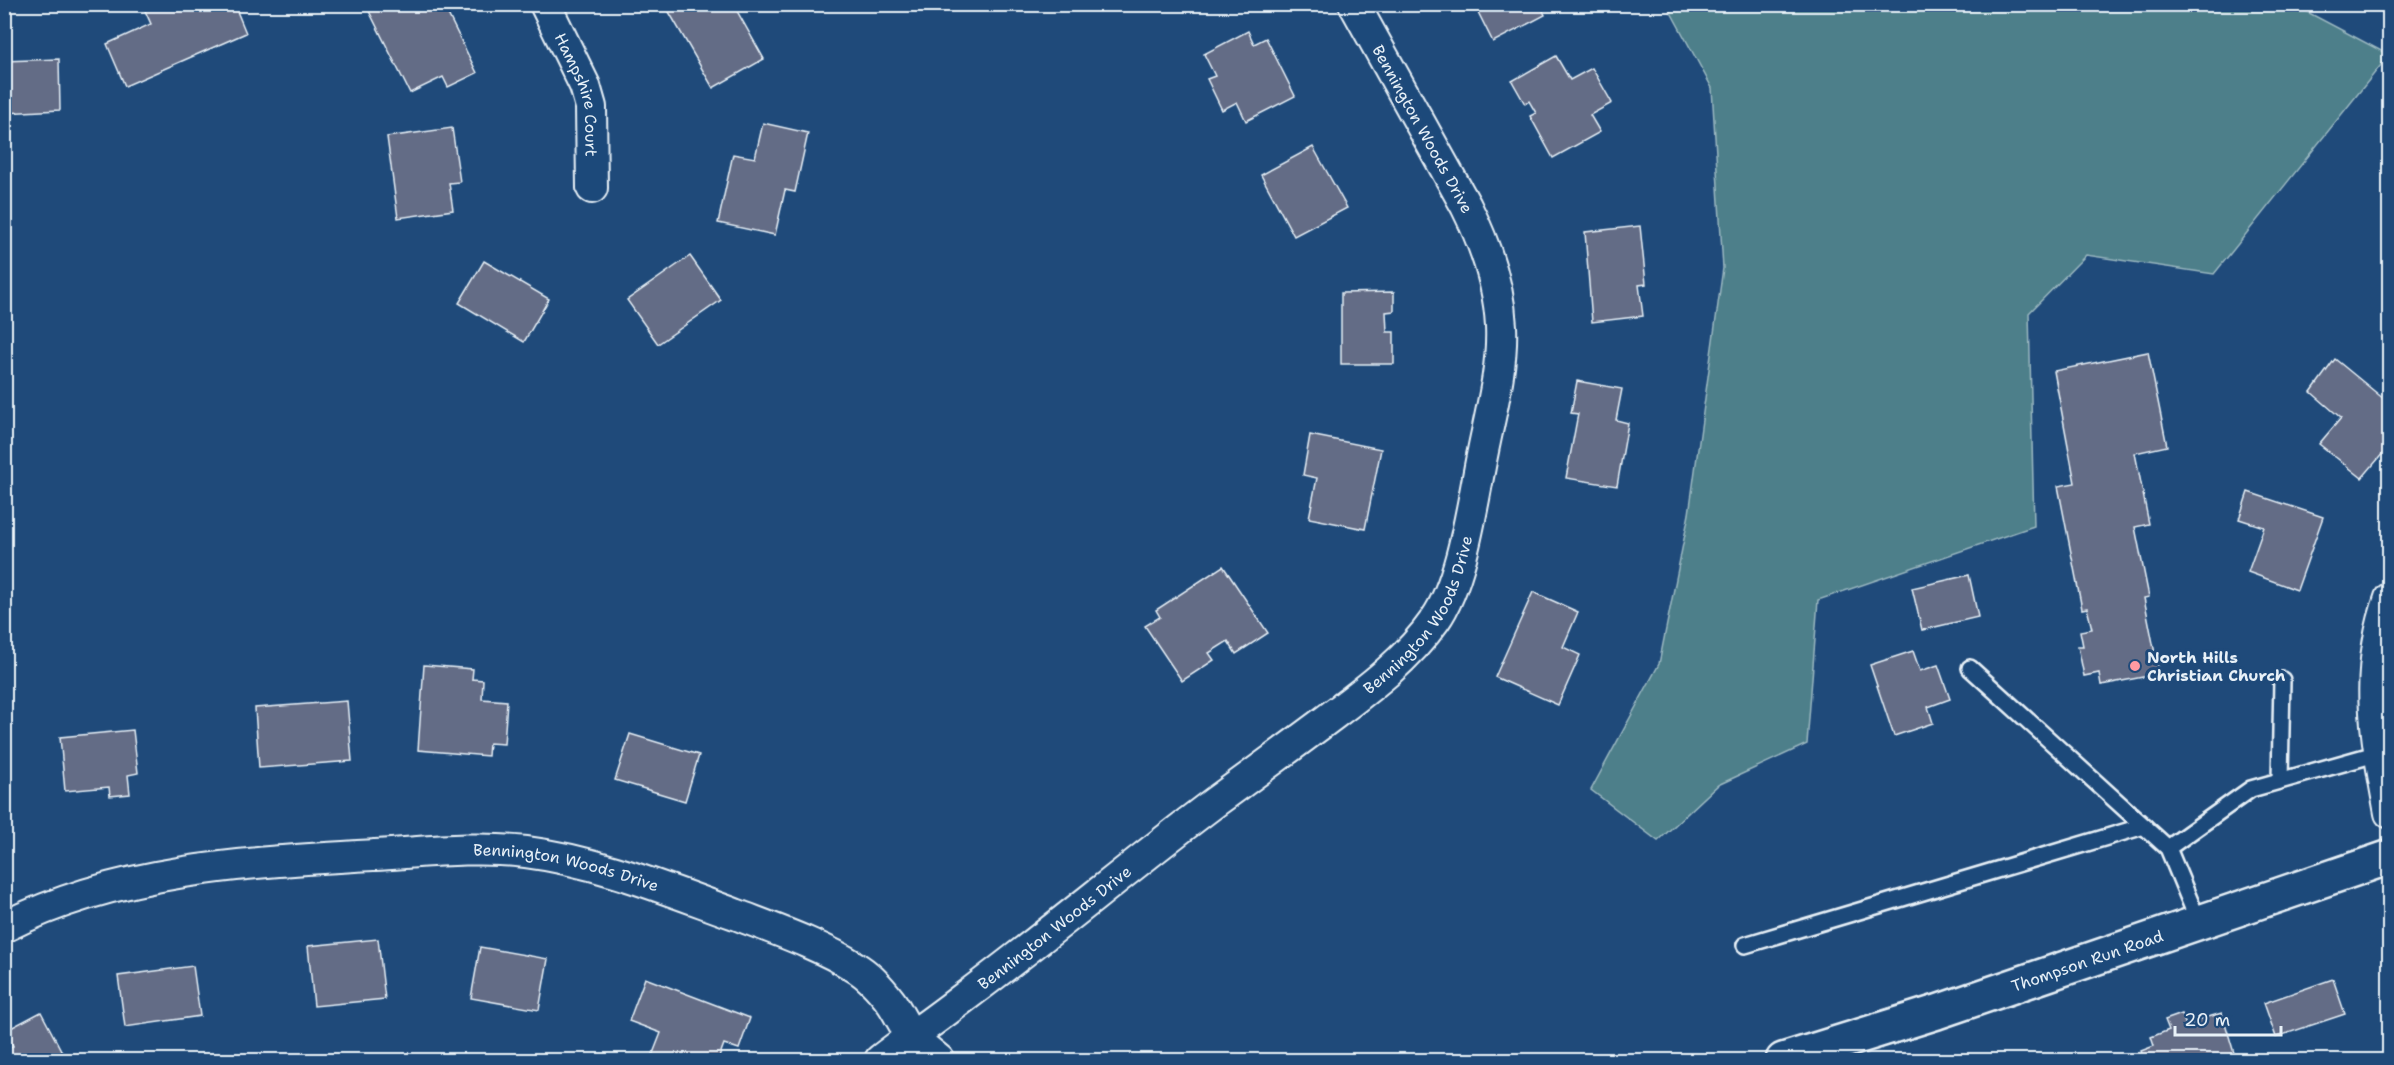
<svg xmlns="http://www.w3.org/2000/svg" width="2394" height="1065" viewBox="0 0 2394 1065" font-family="'Shantell Sans',sans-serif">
  <rect width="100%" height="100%" fill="#1f4a7a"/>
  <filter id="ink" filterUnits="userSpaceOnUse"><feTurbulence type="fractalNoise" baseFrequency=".0167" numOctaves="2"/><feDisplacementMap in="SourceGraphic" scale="12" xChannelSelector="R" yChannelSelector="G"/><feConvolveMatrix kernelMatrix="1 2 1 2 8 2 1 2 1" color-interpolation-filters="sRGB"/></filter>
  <g filter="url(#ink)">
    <path fill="#4e7f8a" stroke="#9bb8c1" stroke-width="1.5" d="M1667,5H2294L2389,55L2214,274L2086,255L2029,313L2034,526L1818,600L1807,744L1718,785L1658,841L1591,790L1659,664L1689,514L1723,268L1712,88Z"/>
    <g fill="#646c86" stroke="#e8f1f8" stroke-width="1.5">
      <path d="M142,4H234L246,33L125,86L107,44L151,24Z"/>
      <path d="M372,4H443L477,73L448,87L443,77L410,93L367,7Z"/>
      <path d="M749,4L737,11L764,59L713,88L665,5Z"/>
      <path d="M1474,4H1540L1545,15L1493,42Z"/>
      <path d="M1248,31L1254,44L1266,38L1295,96L1246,121L1237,102L1222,110L1207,79L1215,76L1204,54Z"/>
      <path d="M1556,56L1570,80L1592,68L1612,103L1590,115L1600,132L1553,158L1530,116L1536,113L1529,101L1525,104L1512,81Z"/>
      <path d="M59,59L60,110L4,113V61Z"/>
      <path d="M763,123L808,133L795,192L785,190L775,235L718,223L733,154L755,158Z"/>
      <path d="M452,128L460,182L449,183L453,210L398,218L387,137Z"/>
      <path d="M1313,147L1347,208L1294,236L1261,175Z"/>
      <path d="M1640,226L1646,284L1639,285L1643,316L1592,322L1585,232Z"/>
      <path d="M690,256L721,300L658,344L627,300Z"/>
      <path d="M484,261L549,299L524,342L459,303Z"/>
      <path d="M1394,292V311L1386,312L1387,332H1394V364H1341V293Z"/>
      <path d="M2148,352L2167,446L2135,453L2149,524L2135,527L2149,597L2144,598L2159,674L2101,685L2099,673L2084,676L2078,646H2083L2080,631L2092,629L2087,608L2082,609L2058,486L2075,483L2054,371Z"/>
      <path d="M2335,359L2390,404V438L2387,441L2390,445L2362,478L2319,444L2341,418L2311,392Z"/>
      <path d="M1577,381L1622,389L1616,420L1628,423L1617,486L1566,478L1578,414L1571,413Z"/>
      <path d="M1310,435L1381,449L1365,529L1309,518L1317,478L1303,475Z"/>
      <path d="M2248,492L2323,517L2297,590L2248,572L2264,527L2239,519Z"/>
      <path d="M1223,566L1268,633L1236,654L1228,641L1209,653L1214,660L1182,681L1145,626L1160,617L1156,610Z"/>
      <path d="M1969,575L1978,617L1922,630L1912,588Z"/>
      <path d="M1533,592L1578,612L1563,647L1580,655L1558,705L1495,677Z"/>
      <path d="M1913,651L1920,671L1938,665L1950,699L1928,707L1933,723L1894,736L1870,665Z"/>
      <path d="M424,665L473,669L472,679L483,680L482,699L507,701L504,744L489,743L488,756L418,750Z"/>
      <path d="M347,701L352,761L259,768L255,708Z"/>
      <path d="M133,730L138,773L128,775L130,794L110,796L109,787L65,791L60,737Z"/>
      <path d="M630,734L699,755L685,801L615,780Z"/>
      <path d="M378,939L385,999L314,1006L308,946Z"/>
      <path d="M480,947L548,959L539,1010L471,998Z"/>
      <path d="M193,966L200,1016L125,1027L118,976Z"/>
      <path d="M645,978L750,1018L739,1049L724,1044L718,1060H693L687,1058L686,1060H663L652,1056L661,1033L629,1021Z"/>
      <path d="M2333,979L2345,1014L2276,1037L2264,1003Z"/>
      <path d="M41,1012L62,1052L46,1060H4V1051L13,1046L5,1031Z"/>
      <path d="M2222,1013L2234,1053L2215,1058L2213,1060H2144L2141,1051L2154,1046L2151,1037L2169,1030L2165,1020L2182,1014L2186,1026L2194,1023V1021Z"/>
    </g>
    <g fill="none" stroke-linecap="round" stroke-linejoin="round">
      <g stroke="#e8f1f8" stroke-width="20">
        <g id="lane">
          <path d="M1970,668L2168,848L2199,923"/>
          <path d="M2280,780L2282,680"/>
          <path d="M2168,848L2251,789L2379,753"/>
          <path d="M1745,945L2144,826"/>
        </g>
      </g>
      <g stroke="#e8f1f8" stroke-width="34">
        <g id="street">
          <path id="s1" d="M545,4L585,86L591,107L592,188"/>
          <path d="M2390,598C2363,674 2376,737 2390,813"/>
          <path id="s2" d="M4,927C118,869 249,862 375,855C425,852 476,846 526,852C598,861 668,890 735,914C771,928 823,946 855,967C869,975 882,990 891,1002C899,1013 904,1027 913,1037C921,1045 930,1053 939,1060"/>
          <path id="s3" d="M880,1060C907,1039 935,1020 962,999C1048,935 1130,866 1215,802C1251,776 1286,750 1321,724C1362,693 1405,663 1435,620C1463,581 1473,499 1483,451C1491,411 1503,367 1501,326C1499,284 1485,244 1466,206L1354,4"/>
        </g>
      </g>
      <g stroke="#e8f1f8" stroke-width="38">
        <g id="secondary">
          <path id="s4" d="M1783,1060L1937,1012L2390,857"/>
        </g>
      </g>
      <use href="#lane" stroke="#1f4a7a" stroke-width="15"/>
      <use href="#street" stroke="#1f4a7a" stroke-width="30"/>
      <use href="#secondary" stroke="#1f4a7a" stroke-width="33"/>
    </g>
  </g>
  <circle fill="#ff9aa2" stroke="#1f4a7a" stroke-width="2" cx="2135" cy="666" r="6"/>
  <g text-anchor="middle" stroke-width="6" stroke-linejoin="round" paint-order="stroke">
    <g font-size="16" fill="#e8f1f8" stroke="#1f4a7a">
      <text dy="6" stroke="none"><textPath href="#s1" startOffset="98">Hampshire Court</textPath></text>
      <text transform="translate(1423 129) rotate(61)" y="6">Bennington Woods Drive</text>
      <text dy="6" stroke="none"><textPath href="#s3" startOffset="705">Bennington Woods Drive</textPath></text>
      <text dy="6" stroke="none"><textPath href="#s2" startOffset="574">Bennington Woods Drive</textPath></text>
      <text dy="6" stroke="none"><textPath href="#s3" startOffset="219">Bennington Woods Drive</textPath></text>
      <text dy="6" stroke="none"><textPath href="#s4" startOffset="320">Thompson Run Road</textPath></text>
    </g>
    <g font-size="16" font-weight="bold" fill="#e8f1f8" stroke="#1f4a7a" text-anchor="start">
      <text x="2147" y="663">North Hills<tspan x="2147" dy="18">Christian Church</tspan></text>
    </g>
  </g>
  <rect width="2394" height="1065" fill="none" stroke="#1f4a7a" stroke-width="24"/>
  <rect x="12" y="12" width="2370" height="1041" fill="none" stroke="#e8f1f8" stroke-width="2" filter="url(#ink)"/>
  <path d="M2175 1026v9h106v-9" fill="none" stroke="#e8f1f8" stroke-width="3"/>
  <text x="2184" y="1026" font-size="18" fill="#e8f1f8" stroke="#1f4a7a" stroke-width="4.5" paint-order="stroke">20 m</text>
</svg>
